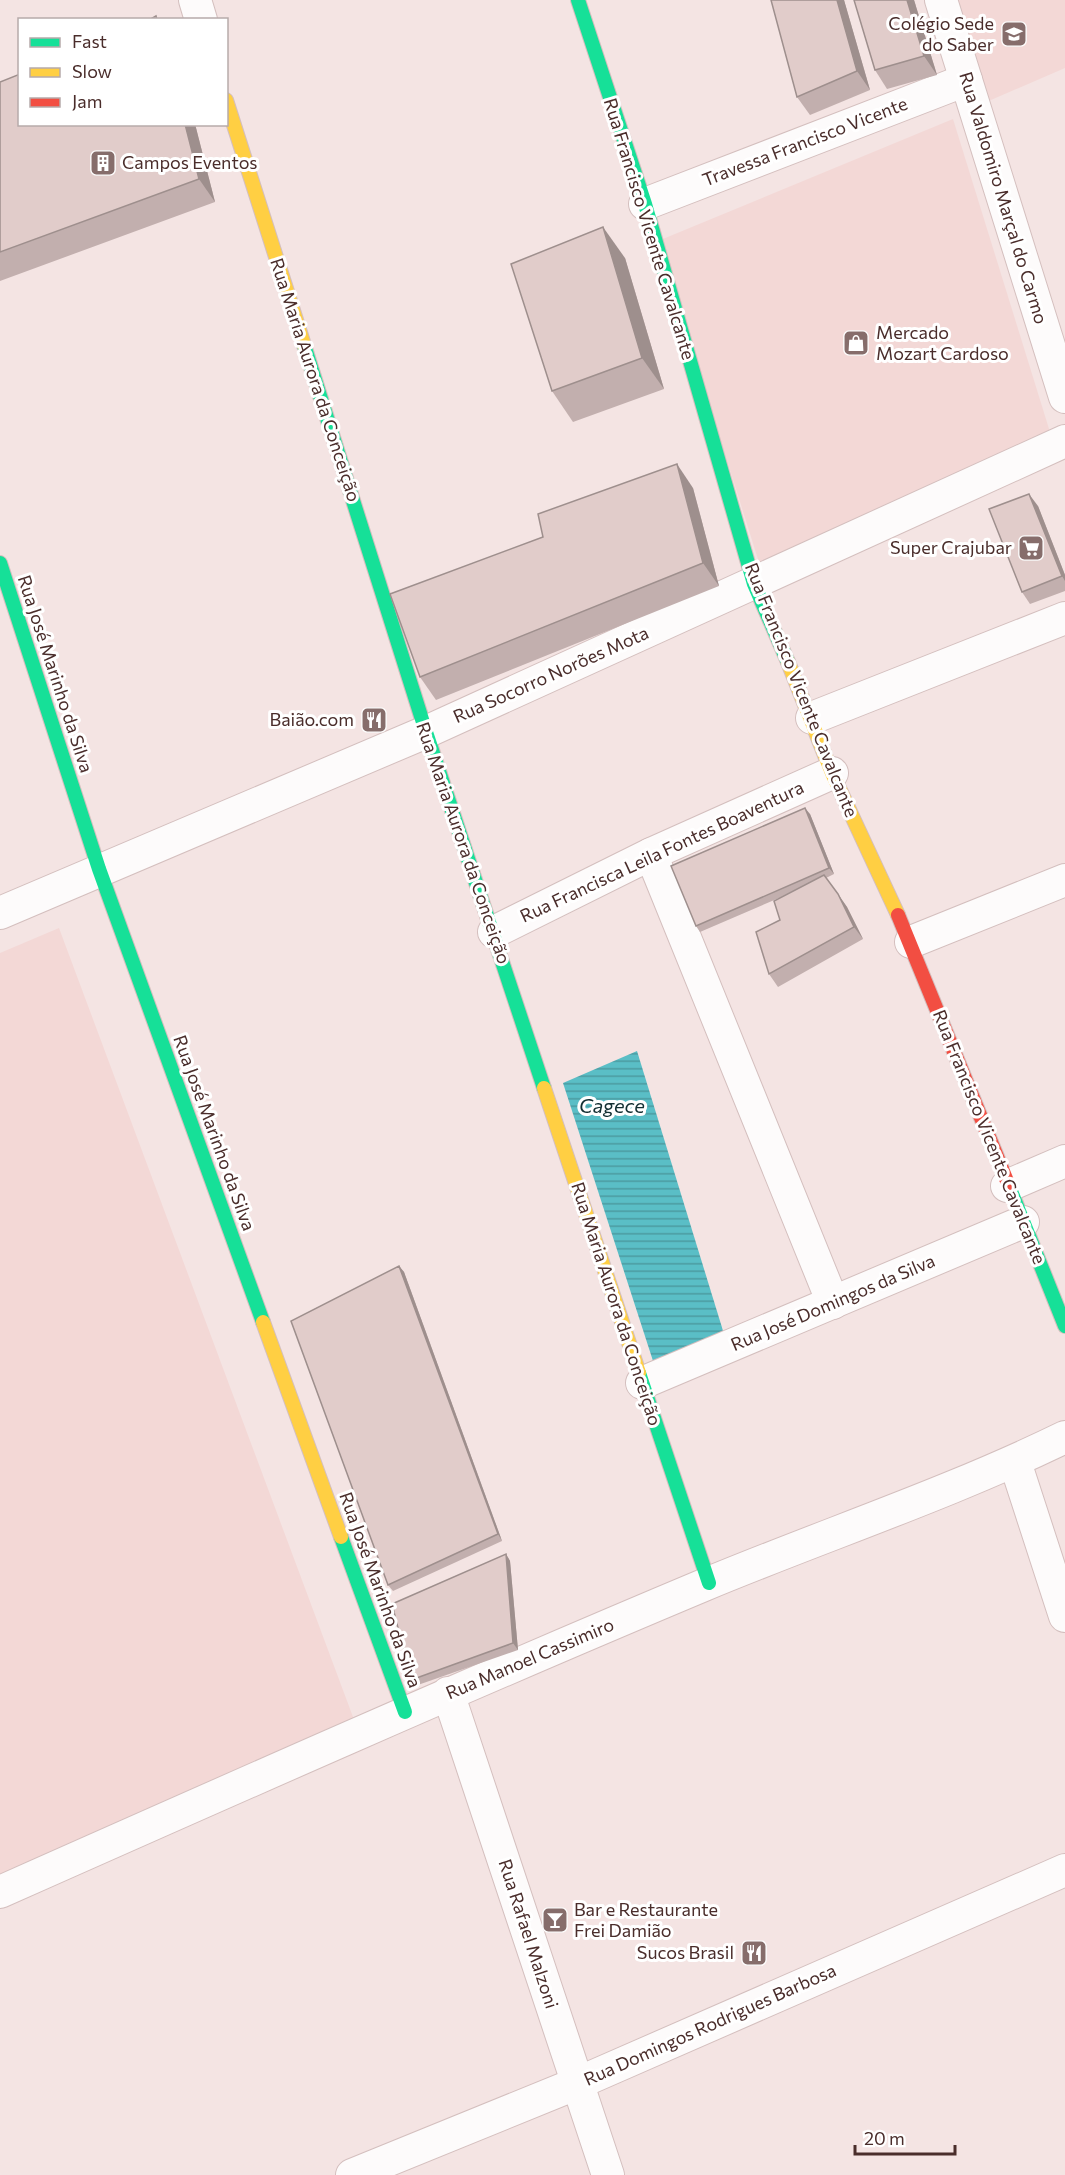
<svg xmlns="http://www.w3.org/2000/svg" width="1065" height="2175" viewBox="0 0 1065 2175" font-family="Commissioner,sans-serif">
  <defs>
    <pattern id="water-rules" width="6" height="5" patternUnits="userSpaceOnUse" patternTransform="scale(1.5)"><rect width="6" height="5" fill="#5abec6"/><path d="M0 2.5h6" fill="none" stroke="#4c9ba1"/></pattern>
  </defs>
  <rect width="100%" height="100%" fill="#f4e4e3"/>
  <g fill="#f3d8d6">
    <path d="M951,0H1065V68L984,103Z"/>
    <path d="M953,119L1054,445L762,572L658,241Z"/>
    <path d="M59,928L356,1725L0,1874V953Z"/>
  </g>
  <path fill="url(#water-rules)" d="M637,1051L728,1347L654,1364L563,1083Z"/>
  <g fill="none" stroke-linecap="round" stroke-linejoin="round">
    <g stroke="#d4bfbe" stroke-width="34">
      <g id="street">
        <path d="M195,0L201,20"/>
        <path d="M941,0L1065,397"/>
        <path d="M645,204L966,80"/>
        <path d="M812,718L1065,618"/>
        <path d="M651,854L833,1303"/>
        <path d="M0,913L426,732L1065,441"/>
        <path d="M494,932L651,854L832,773"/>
        <path d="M911,942L1065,880"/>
        <path d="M1007,1186L1065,1161"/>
        <path d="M642,1383L1023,1222"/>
        <path d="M1015,1462L1065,1616"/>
        <path d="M448,1693L608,2175"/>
        <path d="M0,1892C234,1788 468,1684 704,1585C824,1535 948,1494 1065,1437"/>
        <path d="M352,2175L578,2083L1065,1870"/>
      </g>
    </g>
    <g stroke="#d4bfbe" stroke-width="16">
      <g id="fast">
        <path d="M578,0L645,204L754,584L788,662"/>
        <path d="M304,345L426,732L544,1088"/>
        <path d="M0,563L99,869L263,1322"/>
        <path d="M1009,1186L1065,1326"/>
        <path d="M639,1373L709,1583"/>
        <path d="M341,1537L405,1712"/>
      </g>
    </g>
    <g stroke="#d4bfbe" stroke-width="16">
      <g id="slow">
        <path d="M226,100L304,345"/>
        <path d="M788,662L832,773L898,915"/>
        <path d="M544,1088L639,1373"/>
        <path d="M263,1322L341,1537"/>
      </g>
    </g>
    <g stroke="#d4bfbe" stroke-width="16">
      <path id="jam" d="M898,915L1009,1186"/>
    </g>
    <use href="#street" stroke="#fdfbfb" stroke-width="32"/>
    <use href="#fast" stroke="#16e098" stroke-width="14"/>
    <use href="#slow" stroke="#ffcf43" stroke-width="14"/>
    <use href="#jam" stroke="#f24e42" stroke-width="14"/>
  </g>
  <g fill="#c2afae">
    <path d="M771,0H844L870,90L810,115L797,97Z"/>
    <path d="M854,0H914L937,75L887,89L875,70Z"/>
    <path d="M0,82L20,124H195L215,202L0,281Z"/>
    <path d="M625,258L664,389L573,422L552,391Z"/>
    <path d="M693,488L719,586L436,700L420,677Z"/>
    <path d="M1038,506L1065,575V591L1030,604L1022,592Z"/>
    <path d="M810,814L834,874L826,878L847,907L863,939L778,987L769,974L780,920L779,898L700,932L696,926Z"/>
    <path d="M399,1266L404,1272L502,1541L393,1591L388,1585Z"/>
    <path d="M506,1554L510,1561L518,1650L415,1686L411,1680Z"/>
  </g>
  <g fill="#9e8f8d">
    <path d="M837,0H844L870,90L857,71Z"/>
    <path d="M907,0H914L937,75L924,56Z"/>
    <path d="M185,124H195L215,202L199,179Z"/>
    <path d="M603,227L625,258L664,389L642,358Z"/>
    <path d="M677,464L693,488L719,586L703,563Z"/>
    <path d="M1029,494L1038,506L1065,575V581L1062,576Z"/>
    <path d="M805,808L810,814L834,874L829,868Z"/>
    <path d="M838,894L847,907L863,939L854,927Z"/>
    <path d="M399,1266L404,1272L502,1541L498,1534Z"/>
    <path d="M506,1554L510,1561L518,1650L513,1643Z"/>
  </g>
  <g fill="#e1ccca" stroke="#9e8f8d" stroke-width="1.5">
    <path d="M771,0H837L857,71L797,97Z"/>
    <path d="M854,0H907L924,56L875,70Z"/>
    <path d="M156,16L157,20H149Z"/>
    <path d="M20,74V124H185L199,179L0,252V82Z"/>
    <path d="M603,227L642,358L552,391L511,264Z"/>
    <path d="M677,464L703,563L420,677L390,594L543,537L538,514Z"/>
    <path d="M1029,494L1062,576L1022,592L989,509Z"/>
    <path d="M805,808L829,868L696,926L671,866Z"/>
    <path d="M824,875L838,894L854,927L769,974L756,932L780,920L774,901Z"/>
    <path d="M399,1266L498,1534L388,1585L291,1321Z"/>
    <path d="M506,1554L513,1643L411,1680L392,1604Z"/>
  </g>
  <defs>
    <g id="school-square" transform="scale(1.35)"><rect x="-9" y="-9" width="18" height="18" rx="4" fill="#866d6b" stroke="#fff"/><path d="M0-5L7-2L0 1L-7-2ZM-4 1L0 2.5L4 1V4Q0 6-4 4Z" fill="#fff"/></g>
    <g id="building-square" transform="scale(1.35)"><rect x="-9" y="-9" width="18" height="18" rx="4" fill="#866d6b" stroke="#fff"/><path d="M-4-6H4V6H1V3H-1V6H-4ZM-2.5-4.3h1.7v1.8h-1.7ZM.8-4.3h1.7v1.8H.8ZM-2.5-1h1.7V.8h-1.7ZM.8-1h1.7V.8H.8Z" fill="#fff"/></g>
    <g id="shop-square" transform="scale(1.35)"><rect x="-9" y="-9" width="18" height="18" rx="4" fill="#866d6b" stroke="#fff"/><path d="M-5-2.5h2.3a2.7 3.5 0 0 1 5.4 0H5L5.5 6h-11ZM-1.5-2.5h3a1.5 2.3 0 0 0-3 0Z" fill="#fff"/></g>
    <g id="supermarket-square" transform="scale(1.35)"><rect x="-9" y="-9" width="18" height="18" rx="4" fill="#866d6b" stroke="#fff"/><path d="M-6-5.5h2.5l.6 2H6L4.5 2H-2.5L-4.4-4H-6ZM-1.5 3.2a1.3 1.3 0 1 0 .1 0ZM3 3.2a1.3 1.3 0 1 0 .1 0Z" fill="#fff"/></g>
    <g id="restaurant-square" transform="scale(1.35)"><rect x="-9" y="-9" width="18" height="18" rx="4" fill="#866d6b" stroke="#fff"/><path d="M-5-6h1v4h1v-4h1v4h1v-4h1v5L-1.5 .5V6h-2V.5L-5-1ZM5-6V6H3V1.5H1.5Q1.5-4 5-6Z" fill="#fff"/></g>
    <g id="bar-square" transform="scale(1.35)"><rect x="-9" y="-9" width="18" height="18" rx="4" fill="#866d6b" stroke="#fff"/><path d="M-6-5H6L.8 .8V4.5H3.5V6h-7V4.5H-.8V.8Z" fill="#fff"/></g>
  </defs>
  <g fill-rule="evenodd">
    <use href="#school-square" x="1014" y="34"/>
    <use href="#building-square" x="103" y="163"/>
    <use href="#shop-square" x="856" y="343"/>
    <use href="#supermarket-square" x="1031" y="548"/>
    <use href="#restaurant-square" x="374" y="720"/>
    <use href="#bar-square" x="555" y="1920"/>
    <use href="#restaurant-square" x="754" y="1953"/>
  </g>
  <g text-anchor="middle" stroke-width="6" stroke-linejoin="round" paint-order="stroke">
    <g font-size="18" fill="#4a2d2b" stroke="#fff" text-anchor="end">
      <text x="994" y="30">Colégio Sede<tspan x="994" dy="21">do Saber</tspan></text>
      <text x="122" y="169" text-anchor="start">Campos Eventos</text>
      <text x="876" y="339" text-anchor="start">Mercado<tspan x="876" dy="21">Mozart Cardoso</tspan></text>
      <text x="1012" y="554">Super Crajubar</text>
      <text x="354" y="726">Baião.com</text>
      <text x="574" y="1916" text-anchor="start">Bar e Restaurante<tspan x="574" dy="21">Frei Damião</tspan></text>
      <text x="734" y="1959">Sucos Brasil</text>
    </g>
    <g font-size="18" fill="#4a2d2b" stroke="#fff">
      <text transform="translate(805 142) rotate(-21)" y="6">Travessa Francisco Vicente</text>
      <text transform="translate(1003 198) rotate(73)" y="6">Rua Valdomiro Marçal do Carmo</text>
      <text transform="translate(649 229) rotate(73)" y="6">Rua Francisco Vicente Cavalcante</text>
      <text transform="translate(315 380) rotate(72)" y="6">Rua Maria Aurora da Conceição</text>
      <text transform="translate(55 674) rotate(72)" y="6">Rua José Marinho da Silva</text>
      <text transform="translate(551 675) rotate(-24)" y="6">Rua Socorro Norões Mota</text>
      <text transform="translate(801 690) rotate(68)" y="6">Rua Francisco Vicente Cavalcante</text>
      <text transform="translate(463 843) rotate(71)" y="6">Rua Maria Aurora da Conceição</text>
      <text transform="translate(662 852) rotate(-25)" y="6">Rua Francisca Leila Fontes Boaventura</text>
      <text transform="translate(214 1133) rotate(70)" y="6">Rua José Marinho da Silva</text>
      <text transform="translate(989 1137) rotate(68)" y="6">Rua Francisco Vicente Cavalcante</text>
      <text transform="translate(833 1303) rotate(-23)" y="6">Rua José Domingos da Silva</text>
      <text transform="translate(616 1304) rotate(72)" y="6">Rua Maria Aurora da Conceição</text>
      <text transform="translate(380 1590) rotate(70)" y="6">Rua José Marinho da Silva</text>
      <text transform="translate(530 1659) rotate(-23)" y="6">Rua Manoel Cassimiro</text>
      <text transform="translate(528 1934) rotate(72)" y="6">Rua Rafael Malzoni</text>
      <text transform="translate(710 2025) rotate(-24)" y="6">Rua Domingos Rodrigues Barbosa</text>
    </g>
    <g font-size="20" font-style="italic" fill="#132f32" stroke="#fff">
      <text x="612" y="1113">Cagece</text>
    </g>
  </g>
  <rect x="18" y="18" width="210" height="108" fill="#ffffff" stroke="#b7abaa" stroke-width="1.5"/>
  <rect x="30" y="38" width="30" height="9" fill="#16e098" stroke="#b7abaa" stroke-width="1.5"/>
  <text x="72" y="48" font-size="18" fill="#4a2d2b">Fast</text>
  <rect x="30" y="68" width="30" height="9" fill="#ffcf43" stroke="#b7abaa" stroke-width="1.5"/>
  <text x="72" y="78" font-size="18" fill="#4a2d2b">Slow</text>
  <rect x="30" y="98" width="30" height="9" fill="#f24e42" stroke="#b7abaa" stroke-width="1.5"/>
  <text x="72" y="108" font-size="18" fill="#4a2d2b">Jam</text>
  <path d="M855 2145v9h100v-9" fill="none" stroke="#4a2d2b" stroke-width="3"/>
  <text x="864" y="2145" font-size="18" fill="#4a2d2b" stroke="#ffffff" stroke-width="4.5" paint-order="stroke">20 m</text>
</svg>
